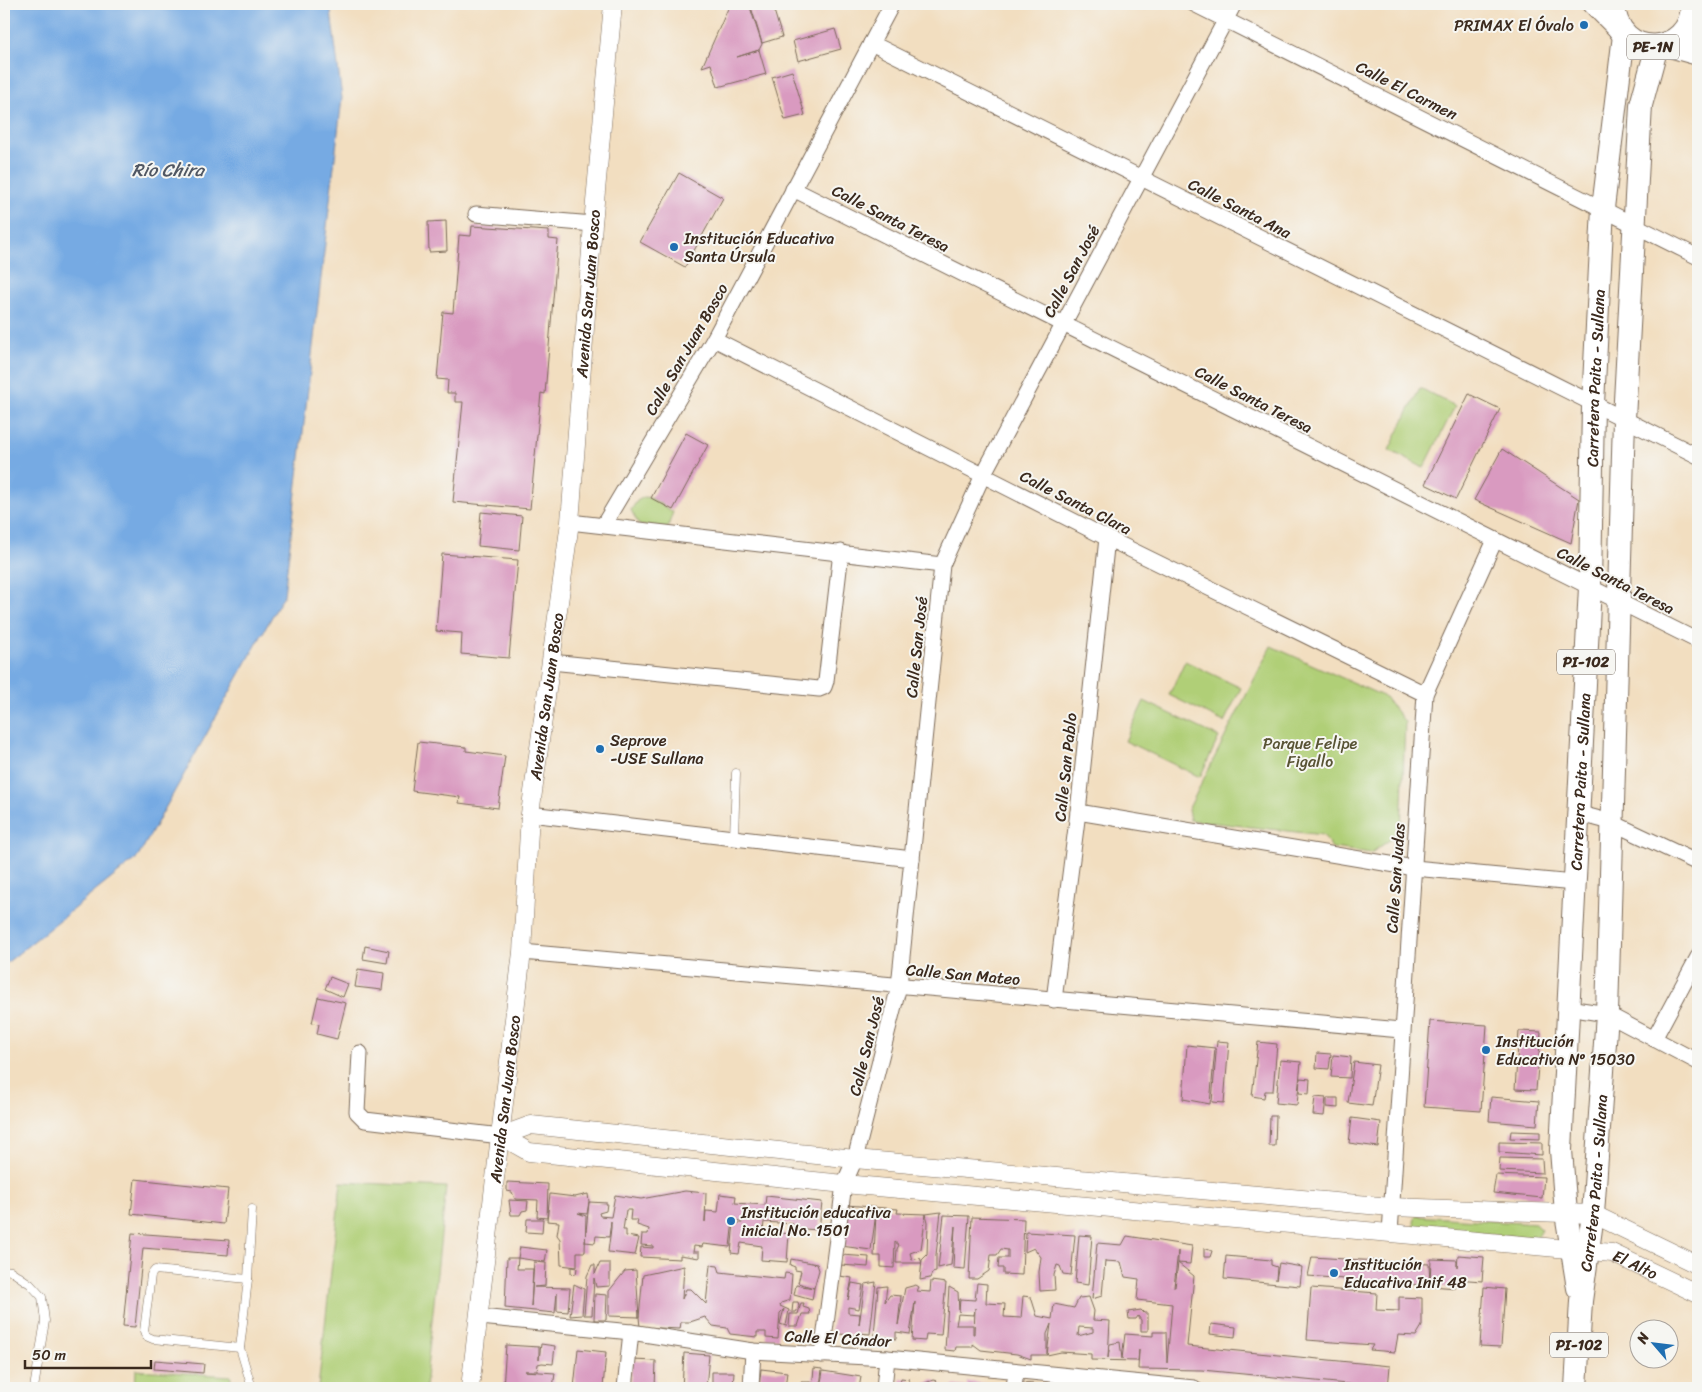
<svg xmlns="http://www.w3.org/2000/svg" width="1702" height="1392" viewBox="0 0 1702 1392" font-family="Sriracha,sans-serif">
  <rect width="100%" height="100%" fill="#f6f6f2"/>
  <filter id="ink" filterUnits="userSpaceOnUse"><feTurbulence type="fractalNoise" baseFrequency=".02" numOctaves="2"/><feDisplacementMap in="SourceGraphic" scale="10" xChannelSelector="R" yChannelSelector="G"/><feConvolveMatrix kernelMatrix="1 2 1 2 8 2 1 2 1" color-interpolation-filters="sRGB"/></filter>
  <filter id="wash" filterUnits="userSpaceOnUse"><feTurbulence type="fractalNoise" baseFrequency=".0096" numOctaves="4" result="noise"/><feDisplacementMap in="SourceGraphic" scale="20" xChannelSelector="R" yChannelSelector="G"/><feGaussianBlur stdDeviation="1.12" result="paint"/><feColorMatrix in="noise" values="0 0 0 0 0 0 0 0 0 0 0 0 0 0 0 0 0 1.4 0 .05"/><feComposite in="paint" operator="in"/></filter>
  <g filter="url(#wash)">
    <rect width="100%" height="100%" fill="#f2dec0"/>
    <g fill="#b0cf77" stroke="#767c4a">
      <path d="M1420,388L1455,406L1424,468L1389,450Z"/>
      <path d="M644,497L651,498L673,512L667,529L639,525L631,510L637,501Z"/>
      <path d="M1271,646L1385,697L1405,722L1401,832L1371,853L1332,848L1323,835L1190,820L1188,810Z"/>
      <path d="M1185,661L1241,688L1224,722L1169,695Z"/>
      <path d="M1144,701L1219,737L1200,777L1125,741Z"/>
      <path d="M341,1182L446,1187L425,1388H318Z"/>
      <path d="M1416,1216L1536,1224L1542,1230L1537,1238L1415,1229L1414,1222Z"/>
      <path d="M136,1370L231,1376L230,1388H135Z"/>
    </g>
    <path fill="#76aae3" stroke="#586a80" d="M4,4H330L342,98L284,595L138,857L4,965Z"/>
    <g id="blocks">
      <g fill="#d99ac0" fill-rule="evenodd">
        <path d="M730,4H749L762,44L759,50L737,57L759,50L766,74L718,87L711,64L702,67Z"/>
        <path d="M750,4H772L782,37L762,43Z"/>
        <path d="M835,29L841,49L798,61L793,41Z"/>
        <path d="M792,71L805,115L785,120L772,77Z"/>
        <path d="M679,173L723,198L685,267L640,242Z"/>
        <path d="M446,221L447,251L429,252L428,222Z"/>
        <path d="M472,226L549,231V239L558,240L545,394L541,393L530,509L453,502L463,402H455V393H447L448,380L437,379L443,312L453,313L459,235L471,236Z"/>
        <path d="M1469,394L1500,409L1456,499L1425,484Z"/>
        <path d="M686,433L708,445L673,510L651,498Z"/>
        <path d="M1502,449L1579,499L1571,543L1474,500Z"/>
        <path d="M481,512L522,516L519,550L478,546Z"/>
        <path d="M442,554L518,560L509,658L461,654L462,633L436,631Z"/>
        <path d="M418,742L466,747V751L505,756L498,808L459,803L460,797L412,791Z"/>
        <path d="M365,946L389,951L387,963L363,959Z"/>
        <path d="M358,969L384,973L382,990L355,987Z"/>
        <path d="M330,977L348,984L343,997L325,989Z"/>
        <path d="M318,997L346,1003L337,1039L317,1034L319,1024L312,1023Z"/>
        <path d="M1430,1021L1487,1025L1481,1111L1424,1107Z"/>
        <path d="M1519,1031L1541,1032L1536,1090L1515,1089Z"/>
        <path d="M1217,1041L1229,1042L1224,1103L1212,1102Z"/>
        <path d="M1258,1042L1277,1044L1273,1091H1265L1264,1098L1252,1096Z"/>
        <path d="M1187,1045L1215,1048L1210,1104L1183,1099Z"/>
        <path d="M1317,1053L1331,1054L1329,1069L1316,1068Z"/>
        <path d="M1333,1055L1351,1057L1350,1078L1331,1077Z"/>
        <path d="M1280,1060L1301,1062L1297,1105L1276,1103Z"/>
        <path d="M1354,1062L1378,1065L1372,1106L1348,1103Z"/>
        <path d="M1300,1078L1310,1079L1309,1094L1299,1093Z"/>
        <path d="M1315,1097L1326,1098L1324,1116L1313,1115Z"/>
        <path d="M1491,1097L1539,1101L1537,1125L1489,1121Z"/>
        <path d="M1327,1098H1338V1108L1327,1107Z"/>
        <path d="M1270,1116H1276L1275,1146H1269Z"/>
        <path d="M1352,1118L1381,1122L1378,1147L1349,1143Z"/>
        <path d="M1511,1131L1540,1132V1139L1510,1138Z"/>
        <path d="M1499,1142L1542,1143V1155L1499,1152Z"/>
        <path d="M1500,1158L1542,1159L1543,1173L1499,1171Z"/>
        <path d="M1496,1175L1544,1177L1542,1198L1493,1193Z"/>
        <path d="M135,1179L228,1189L224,1224L131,1214Z"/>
        <path d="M507,1182L548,1184L547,1218L537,1217L538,1200L515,1199L512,1192L507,1191Z"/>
        <path d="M685,1191L706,1193L705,1222L706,1211L718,1212L720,1194L736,1196L735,1203L765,1205L766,1196L822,1202L819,1230L804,1229L802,1235L792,1234L793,1224L764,1222L763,1231L789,1234L787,1262L761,1260L762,1246L741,1243L739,1254L731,1253L734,1223H742V1221L733,1220L730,1247L703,1244L702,1247L694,1246L693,1252H699V1258L680,1255V1259L640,1257L641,1247L653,1248V1246L641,1245L642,1234H648L649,1229L637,1225L638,1220H630L631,1210H626L623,1230H626V1236L639,1238L635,1255L608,1252L611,1228V1221L609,1237L596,1236L595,1243L585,1242L589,1202L587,1214L578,1213L586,1216L585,1252H577V1267L561,1265L560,1239L557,1235L559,1222L547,1221L550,1194L575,1197L588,1194L589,1202L607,1203L606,1211L599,1213L600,1216L611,1217L615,1195L641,1199Z"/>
        <path d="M509,1200L528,1201L527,1210L522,1211L520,1215H511Z"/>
        <path d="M846,1205L898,1209L897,1213L926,1214L921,1249L910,1253L912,1260L920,1258L922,1263H896L897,1249L899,1245L895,1242L894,1268L881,1267V1256H874L876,1213L871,1250L841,1246Z"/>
        <path d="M941,1212L936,1255V1272L932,1273L930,1278L920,1280L922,1260L927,1255L928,1222L926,1214Z"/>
        <path d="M944,1215L969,1216L965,1269L953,1268L955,1226L951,1265L938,1268Z"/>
        <path d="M972,1217L1024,1219L1022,1275L1003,1274V1268H998L999,1258H1008V1250L1001,1249L997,1255H991L989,1271L977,1279H969Z"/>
        <path d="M527,1219H543L542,1233L526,1232Z"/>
        <path d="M1026,1232L1075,1235L1071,1275L1063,1274L1060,1266L1057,1265L1054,1275L1055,1290L1040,1291L1039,1272L1041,1257L1034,1248L1025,1252Z"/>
        <path d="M132,1233L229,1240L228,1255L143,1248L135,1327L123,1326Z"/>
        <path d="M1079,1235L1092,1236L1088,1285L1075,1283Z"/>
        <path d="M1127,1236L1192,1246L1190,1264L1178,1263L1194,1276L1187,1346L1390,1366L1388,1388L1202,1370L1138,1369L1139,1350L1138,1361L1091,1360V1354L1061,1352L1047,1355H1031V1359L1017,1354L981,1350L973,1344V1347H956L955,1351L945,1350L949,1287L958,1292L959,1312L960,1299L975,1300L977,1283L987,1284L986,1303L1005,1304L1004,1317L1021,1318L1023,1296L1031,1297L1037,1316L1052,1319L1054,1304L1074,1308L1079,1298L1089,1297L1094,1311L1093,1320L1110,1321L1108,1358L1110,1344L1120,1342L1122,1359L1125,1334L1153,1336V1332H1166L1167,1363L1172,1304L1137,1300L1139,1279L1125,1277L1121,1262L1105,1261L1102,1296L1092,1299L1097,1243L1122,1245ZM1178,1251V1263L1175,1287H1174ZM975,1308L974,1334H973V1325H956L958,1314L974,1315ZM1051,1324L1047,1355V1334ZM1079,1327L1093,1328V1332L1078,1336Z"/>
        <path d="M520,1247L547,1250L545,1262L518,1258Z"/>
        <path d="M1204,1248L1212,1251L1210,1257H1204Z"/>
        <path d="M842,1255L869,1257L868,1267L841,1265Z"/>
        <path d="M1458,1255L1484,1257L1482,1281L1456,1279V1288L1308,1276L1312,1257L1429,1264L1430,1284L1431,1259L1457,1260V1267Z"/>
        <path d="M1226,1256L1271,1260V1265L1277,1267L1276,1280L1279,1263L1302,1267L1300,1286L1224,1279Z"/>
        <path d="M507,1258H518L517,1269H533L531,1307L534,1262L546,1263L545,1286L534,1287L570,1288L568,1312L557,1311V1293L555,1313L505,1308Z"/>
        <path d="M791,1259L817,1264L819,1270L814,1288L798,1283L801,1271L795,1270V1267L790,1265Z"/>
        <path d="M600,1263H610V1286L596,1287L594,1278L592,1315H584L587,1276L592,1265H595V1274Z"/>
        <path d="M710,1265L718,1266L720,1272L784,1279L785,1273L792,1274L790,1300L781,1303L780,1306L789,1310L786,1326L780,1324L784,1309L780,1313L778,1339L766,1338V1332H757V1337L730,1334L727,1328L713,1326L705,1317L690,1322H681L680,1329L640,1327L639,1317L643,1275L684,1266L682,1299L686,1289H691L706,1304Z"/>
        <path d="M571,1267L577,1268L576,1274L571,1273Z"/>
        <path d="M636,1270L639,1317L609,1316V1291L625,1271Z"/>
        <path d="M840,1276L852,1278L848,1300L852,1283L863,1285L859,1309L848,1307V1313L860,1314L859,1325L865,1284L876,1282L870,1334L859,1333L858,1336L831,1333Z"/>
        <path d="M931,1281L946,1283L941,1335L926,1334L925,1341L912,1340L915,1302L910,1334L896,1332V1339L874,1336L878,1287L887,1286L885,1302L890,1295L901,1296L898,1325L905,1288L916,1285L919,1287L917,1291L930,1292Z"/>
        <path d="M574,1284L584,1289L582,1315L570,1316Z"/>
        <path d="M796,1285L814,1288L812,1300L794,1295Z"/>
        <path d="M1484,1287L1505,1289L1501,1347L1480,1346Z"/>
        <path d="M1311,1288L1377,1293L1376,1310L1399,1311V1297L1422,1298V1326L1416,1336L1398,1335L1395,1352L1370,1350L1373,1345L1307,1340Z"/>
        <path d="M595,1294L607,1295L606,1320H594Z"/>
        <path d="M793,1302H798L799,1307L796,1312H792Z"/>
        <path d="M801,1303H804L803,1307L809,1309L810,1314H802L798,1326H789L790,1314H798Z"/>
        <path d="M1141,1310L1144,1313H1148V1331H1141V1320L1138,1316L1136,1319H1129L1128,1312Z"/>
        <path d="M1211,1324L1236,1327L1235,1337L1210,1334Z"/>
        <path d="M541,1344L555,1346L553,1364L542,1363L538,1364L537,1371H525L555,1373L553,1388H503L506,1345L539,1347V1360Z"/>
        <path d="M578,1349L606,1352L603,1388H574Z"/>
        <path d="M684,1353L709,1355L706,1388H682Z"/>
        <path d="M155,1360L204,1364L203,1373L154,1369Z"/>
        <path d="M632,1360L656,1361L655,1388H630Z"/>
        <path d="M814,1368L822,1369L820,1388H812Z"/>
        <path d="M761,1369L787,1372L785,1388H759Z"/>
        <path d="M823,1371L861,1377L859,1388H820Z"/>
        <path d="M712,1372H734L733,1388H712Z"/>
        <path d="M901,1378L909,1379L908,1388H892V1384H900Z"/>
        <path d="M933,1380L937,1381L936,1384L943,1385L942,1388H913Z"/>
        <rect x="801" y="1382" width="9" height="6"/>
        <path d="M967,1382L995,1384V1388H952V1385L967,1387Z"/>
        <path d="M1021,1383L1048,1385V1388H1020Z"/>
      </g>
    </g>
  </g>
  <g filter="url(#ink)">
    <use href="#blocks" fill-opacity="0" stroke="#7b6957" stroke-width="1"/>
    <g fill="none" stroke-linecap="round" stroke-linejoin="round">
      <g stroke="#7b6957" stroke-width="9">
        <g id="service">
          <path d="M734,838L736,773"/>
          <path d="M4,1270L11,1271L30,1284L42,1297L45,1321L34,1388"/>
          <path d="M240,1348L153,1339L146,1336L144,1331L151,1275L155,1270L248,1279"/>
          <path d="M252,1388L240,1348L248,1279L252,1209"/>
        </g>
      </g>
      <g stroke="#7b6957" stroke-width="17">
        <g id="minor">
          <path d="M1194,4L1698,257"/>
          <path d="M871,43L1698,456"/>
          <path d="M793,189L1698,641"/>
          <path d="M476,214L593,224"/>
          <path d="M714,339L1107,538L1425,694"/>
          <path d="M570,522L942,565"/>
          <path d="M604,524L714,339L892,4"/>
          <path d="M551,662L819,689L824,687L826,681L841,552"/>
          <path d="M1078,812L1414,868L1574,883"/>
          <path d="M1577,813L1611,822L1698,863"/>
          <path d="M530,814L912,859"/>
          <path d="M522,952L1401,1030"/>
          <path d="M1054,1000L1078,812L1107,538"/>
          <path d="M1568,1008L1607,1014L1698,1062"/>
          <path d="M1654,1039L1698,957"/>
          <path d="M360,1053L357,1112L365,1120L501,1136"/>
          <path d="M1390,1233L1425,694L1495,540"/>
          <path d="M480,1317L631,1332L753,1351L887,1358L1194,1388"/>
          <path d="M822,1355L844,1184L855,1159L899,986L942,565L983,475L1234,4"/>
          <path d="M625,1388L631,1332"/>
          <path d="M751,1388L753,1351"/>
          <path d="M884,1388L887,1358"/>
          <path d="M1014,1388L1016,1371"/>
        </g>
      </g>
      <g stroke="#7b6957" stroke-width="19">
        <g id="tertiary">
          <path id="s1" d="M501,1136L529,1152L844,1184L1612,1253L1698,1294"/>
          <path d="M501,1136L531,1125L855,1159L1391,1207L1593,1214L1698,1265"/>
          <path id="s2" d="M470,1388L522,952L530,814L570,522L593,224L613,4"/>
        </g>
      </g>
      <g stroke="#7b6957" stroke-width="22">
        <path id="secondary" d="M1593,4L1621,32"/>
      </g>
      <g stroke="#7b6957" stroke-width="24">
        <g id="primary">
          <path id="s3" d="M1578,1288L1566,1213L1561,1150L1590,587L1593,404L1603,208L1624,35L1617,25"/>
          <path id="s4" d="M1576,1388L1581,1301L1593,1214L1607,1014L1624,419L1641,105L1657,46"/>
        </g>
      </g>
      <g stroke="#7b6957" stroke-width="26">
        <g id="trunk">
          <path d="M1613,4C1615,62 1693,59 1693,4"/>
          <path d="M1666,44L1698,53"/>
        </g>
      </g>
      <use href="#service" stroke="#fff" stroke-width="8"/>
      <use href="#minor" stroke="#fff" stroke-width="15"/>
      <use href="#tertiary" stroke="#fff" stroke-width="18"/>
      <use href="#secondary" stroke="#fff" stroke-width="20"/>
      <use href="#primary" stroke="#fff" stroke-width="22"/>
      <use href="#trunk" stroke="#fff" stroke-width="24"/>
    </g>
  </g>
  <g fill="#1f6fb2" stroke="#f6f6f2" stroke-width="2">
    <circle cx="1584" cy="25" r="5"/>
    <circle cx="674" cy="247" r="5"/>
    <circle cx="600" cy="749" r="5"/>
    <circle cx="1486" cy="1050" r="5"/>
    <circle cx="731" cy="1221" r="5"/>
    <circle cx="1334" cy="1273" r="5"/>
  </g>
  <g text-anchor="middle" stroke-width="4" stroke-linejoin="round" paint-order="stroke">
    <g fill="#f6f6f2" stroke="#73675e" stroke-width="1">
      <rect x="1627" y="34.5" width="52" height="25" rx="4"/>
      <rect x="1557" y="649.5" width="58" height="25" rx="4"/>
      <rect x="1550" y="1332.5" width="58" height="25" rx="4"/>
    </g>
    <g font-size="15" font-weight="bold" fill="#3b2a1e">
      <text x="1653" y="52">PE-1N</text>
      <text x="1586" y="667">PI-102</text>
      <text x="1579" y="1350">PI-102</text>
    </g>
    <g font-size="16" fill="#3b2a1e" stroke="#f6f6f2" text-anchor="start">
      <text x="1574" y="31" text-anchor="end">PRIMAX El Óvalo</text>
      <text x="684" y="244">Institución Educativa<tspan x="684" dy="18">Santa Úrsula</tspan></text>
      <text x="610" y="746">Seprove<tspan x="610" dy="18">-USE Sullana</tspan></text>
      <text x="1496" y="1047">Institución<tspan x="1496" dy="18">Educativa Nº 15030</tspan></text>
      <text x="741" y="1218">Institución educativa<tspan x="741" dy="18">inicial No. 1501</tspan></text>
      <text x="1344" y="1270">Institución<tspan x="1344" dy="18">Educativa Inif 48</tspan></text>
    </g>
    <g font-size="16" fill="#3b2a1e" stroke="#f6f6f2">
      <text transform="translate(1407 90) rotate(27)" y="6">Calle El Carmen</text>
      <text transform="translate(1240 208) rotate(27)" y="6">Calle Santa Ana</text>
      <text transform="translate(891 218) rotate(27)" y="6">Calle Santa Teresa</text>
      <text transform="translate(1071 271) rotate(-62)" y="6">Calle San José</text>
      <text dy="6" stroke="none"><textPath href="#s2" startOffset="1101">Avenida San Juan Bosco</textPath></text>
      <text transform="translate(686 349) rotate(-60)" y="6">Calle San Juan Bosco</text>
      <text dy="6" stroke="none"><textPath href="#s3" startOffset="912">Carretera Paita - Sullana</textPath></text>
      <text transform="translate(1254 399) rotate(27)" y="6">Calle Santa Teresa</text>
      <text transform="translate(1076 502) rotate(27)" y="6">Calle Santa Clara</text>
      <text transform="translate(1616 580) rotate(27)" y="6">Calle Santa Teresa</text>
      <text transform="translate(916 647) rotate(-84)" y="6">Calle San José</text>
      <text dy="6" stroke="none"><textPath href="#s2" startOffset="696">Avenida San Juan Bosco</textPath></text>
      <text transform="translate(1065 767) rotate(-84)" y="6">Calle San Pablo</text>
      <text dy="6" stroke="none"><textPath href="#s3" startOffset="508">Carretera Paita - Sullana</textPath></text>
      <text transform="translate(1395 878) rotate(-86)" y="6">Calle San Judas</text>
      <text transform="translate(963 974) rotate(5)" y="6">Calle San Mateo</text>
      <text transform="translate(866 1046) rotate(-76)" y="6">Calle San José</text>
      <text dy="6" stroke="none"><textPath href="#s2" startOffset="291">Avenida San Juan Bosco</textPath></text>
      <text dy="6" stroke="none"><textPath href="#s4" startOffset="206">Carretera Paita - Sullana</textPath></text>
      <text dy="6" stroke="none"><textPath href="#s1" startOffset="1146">El Alto</textPath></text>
      <text transform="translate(838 1338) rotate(3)" y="6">Calle El Cóndor</text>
    </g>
    <g font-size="16" fill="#585334" stroke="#f6f6f2">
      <text x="1310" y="749">Parque Felipe<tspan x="1310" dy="18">Figallo</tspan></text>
    </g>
    <g font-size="18" font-style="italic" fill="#505763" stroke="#f6f6f2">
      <text x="168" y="176">Río Chira</text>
    </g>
  </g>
  <rect width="1702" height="1392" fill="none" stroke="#f6f6f2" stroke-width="20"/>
  <g transform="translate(1654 1344) rotate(298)"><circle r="24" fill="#f6f6f2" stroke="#aba49d"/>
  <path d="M0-4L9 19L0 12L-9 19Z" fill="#1f6fb2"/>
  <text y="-8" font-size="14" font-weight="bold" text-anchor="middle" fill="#3b2a1e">N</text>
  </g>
  <path d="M25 1360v8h126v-8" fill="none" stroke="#3b2a1e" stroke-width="2.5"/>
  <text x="32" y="1360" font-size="15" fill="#3b2a1e" stroke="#f6f6f2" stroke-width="4" paint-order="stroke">50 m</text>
</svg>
